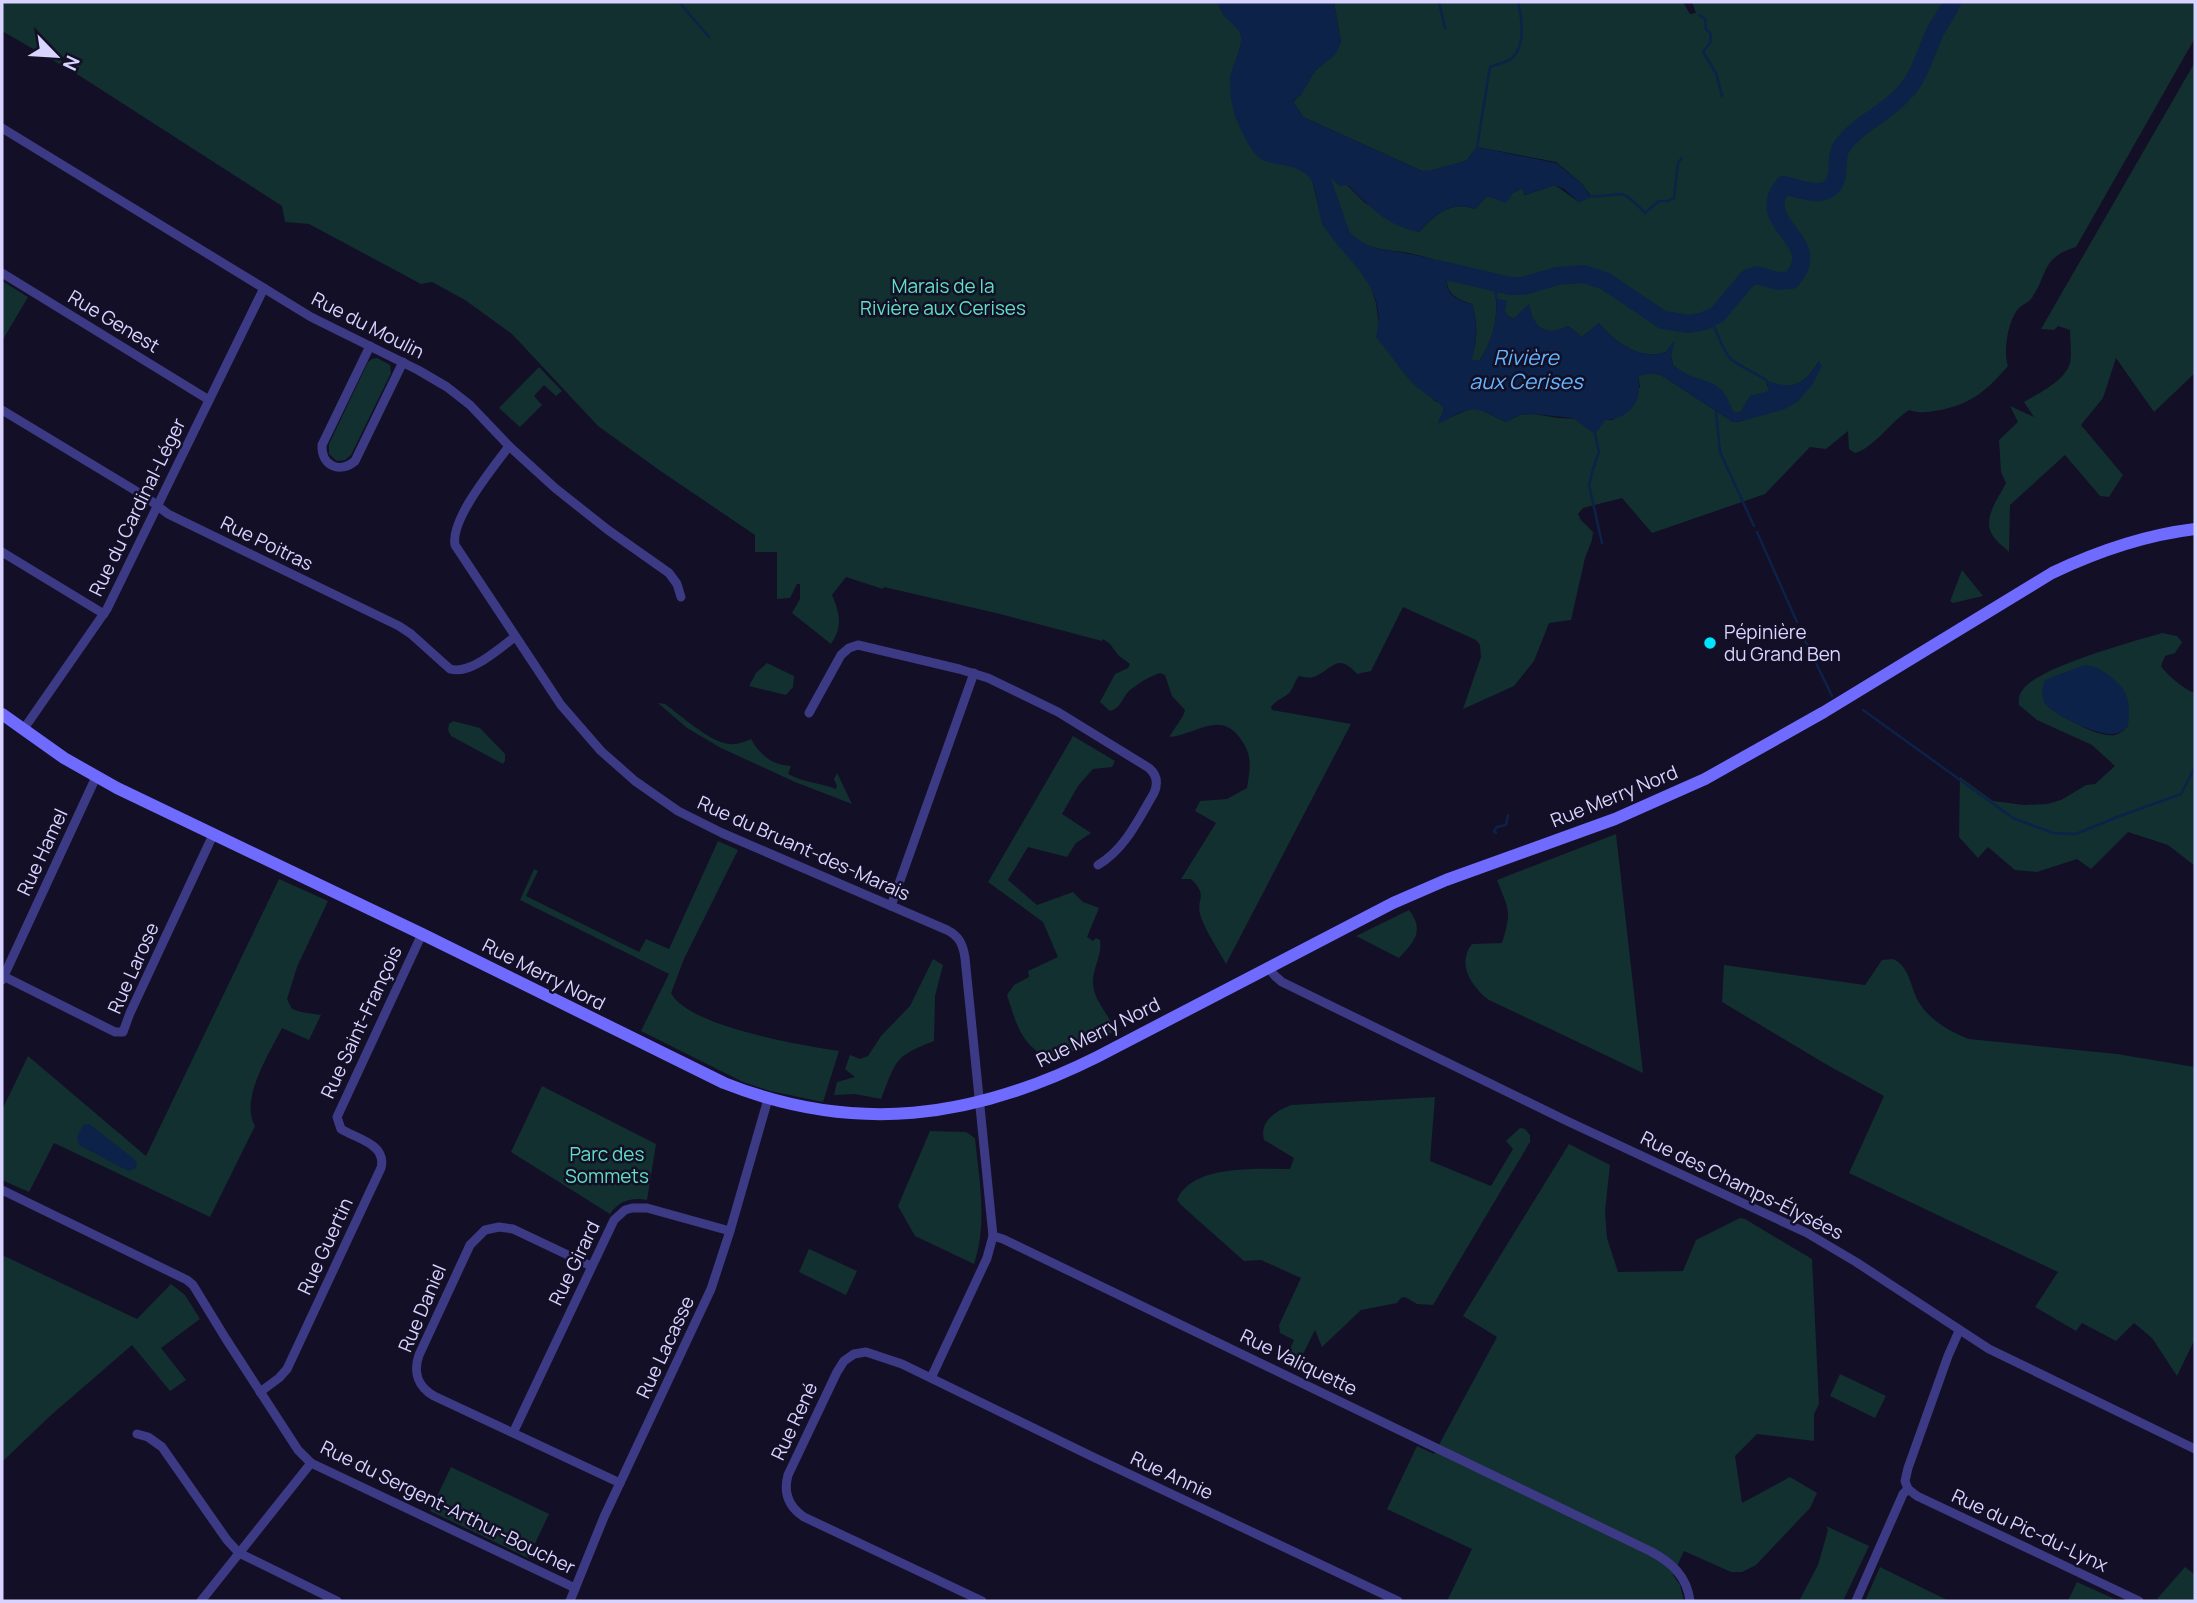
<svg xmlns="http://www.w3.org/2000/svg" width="2197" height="1603" viewBox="0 0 2197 1603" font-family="Manrope,sans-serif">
  <rect width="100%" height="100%" fill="#130f26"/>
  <g fill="#12302f" fill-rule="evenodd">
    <path d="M2,2H1281L1269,34L1302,138L1323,225L1364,275L1371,287L1376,303L1379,326L1377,338L1435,401L1442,404L1444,410L1438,423L1467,410L1477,408L1506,422L1520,415L1534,414L1558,418L1613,420L1640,387L1638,375L1653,373L1661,375L1733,422L1742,421L1798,401L1819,361C1805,385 1792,391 1766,381L1769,391L1766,393L1750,396L1741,412L1736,413L1732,411C1727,390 1688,379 1673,365L1671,355L1674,342L1666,352C1639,361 1615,342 1599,323L1582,337L1568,326C1545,338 1533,327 1529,305L1514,319L1508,316L1496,298C1498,322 1492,341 1480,360H1471C1478,339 1478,324 1472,304C1458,300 1445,294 1447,277L1460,273C1446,262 1427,257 1409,253C1386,249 1366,251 1349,232L1329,175L1347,185L1365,203L1419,232C1435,215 1451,200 1475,209L1487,196L1513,193L1522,188L1525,195L1555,185L1579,202L1591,196L1581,183L1556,162L1477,147L1466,161L1431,171H1422L1303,117L1293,102C1306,90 1308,79 1317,69C1325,60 1333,52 1341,43L1334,2H1683L1690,14L1696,13L1692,2H2195V38L2076,247C2040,258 2049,274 2031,299C2028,303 2023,304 2019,308C2008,319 2003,353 2008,366C1987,390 1973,403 1941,410C1929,412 1920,414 1909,410C1892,421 1872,449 1855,453L1849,449L1848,431L1826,449L1810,447L1765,494L1652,533L1622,498L1583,508L1578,514L1581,520L1593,532L1592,540L1585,558L1571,620L1549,623L1534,661L1514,686L1463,709L1481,657L1480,645L1476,640L1403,607L1371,671L1357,674C1337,652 1333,669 1316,676C1311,679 1304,677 1299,676C1295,680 1294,687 1290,692C1285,698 1277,699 1271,707L1272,710L1351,724L1226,964C1218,949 1204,929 1200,914C1196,897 1209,897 1191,879H1181L1216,823L1195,811L1200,801L1227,799L1247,788C1250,769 1253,757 1242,741C1221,708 1197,735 1169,737L1183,716L1185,710L1172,696L1165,675L1160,673C1148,677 1139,683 1129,691C1122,698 1120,709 1110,711L1100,702L1115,674L1128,668L1130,664L1118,655L1110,644L1103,639L1102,641L996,613L884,587L883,589L846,577L832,595C840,614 843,626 831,644L792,613L800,599V584H797L790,598L777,599V552H755V535L662,472L598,426L512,334L465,300L432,282L421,284L309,224L285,222L282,206L80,76L2,31Z"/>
    <path d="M2195,62V373L2154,412L2116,358L2103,398L2081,425L2123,475L2109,497L2100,496L2065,455L2010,505L2009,552C2004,547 1997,542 1993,536C1981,520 1999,497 2006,483L2001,472L1999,440L2018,422L2010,406L2034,417L2024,402C2039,393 2065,381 2070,363C2072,353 2070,340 2070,330L2058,326L2054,330L2041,329Z"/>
    <path d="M2,281L28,297L2,341Z"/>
    <path d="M377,358L390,365L391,373L351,455L345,460L337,461L329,454V444L368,362L372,359Z"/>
    <path d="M539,367L562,391L556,396L544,385L534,396L542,405L520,427L499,408Z"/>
    <path d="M1962,570L1983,596L1953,603L1950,601L1951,599Z"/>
    <path d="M2162,633L2177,636L2182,642L2175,653L2165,656L2161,666C2166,674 2186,691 2195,693V866L2168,845L2128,832L2091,869L2077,859L2037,872L2015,870L1988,847L1978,858L1959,837L1960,777L1993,801L2024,805L2047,804L2061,800L2086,785L2095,784L2115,766L2092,745L2037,720L2019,705C2018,697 2020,692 2026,686C2047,665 2131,642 2162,633ZM2048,707L2128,726C2124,729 2122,732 2118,734C2101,741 2063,716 2048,707Z"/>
    <path d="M767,663L794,676L793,687L786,695L749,686L756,673Z"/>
    <path d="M658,703L665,704C682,716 708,741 729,744C737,745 744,742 751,739C760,755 772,765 791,766L788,774C803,782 820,783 836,789L837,786L834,779L837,773L852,804L795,782L721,748L687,728Z"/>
    <path d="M453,721L480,728L505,754V761L503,764L451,736L448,730L449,724Z"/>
    <path d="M1073,736L1115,761L1112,767L1093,769L1078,786L1062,814L1091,833L1076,843L1067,857L1028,847L1008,880L1037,905L1073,892L1083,902L1099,908L1087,937L1093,941L1096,938L1100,940C1103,954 1092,969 1093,984C1094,1001 1108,1013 1114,1028L1111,1033L1052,1061C1021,1045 1017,1026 1007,995L1014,985L1029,977L1028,971L1058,957L1043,922L988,882Z"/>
    <path d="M1616,834L1643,1073L1489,1000C1472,987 1456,964 1472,944L1502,943C1512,910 1509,911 1497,880Z"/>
    <path d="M718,841L738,850L684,959L671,993C689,1027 801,1045 839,1051L823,1102L770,1091L743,1082L641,1031L669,974L520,900L534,869L538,871L526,896L639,952L646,939L669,949Z"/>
    <path d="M279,879L328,901L297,967L287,999L292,1009L301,1012L321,1015L309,1040L282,1028C270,1052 239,1100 255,1126L210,1217L54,1143L29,1192L2,1180V1110L28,1056L146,1156Z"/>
    <path d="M1409,910C1425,931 1414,942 1399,958L1356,936Z"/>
    <path d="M933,959L943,965L935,996L934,1041C893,1057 897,1060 881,1099L855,1094L834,1095L837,1082L855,1077L845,1069L850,1055L860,1059L868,1056L881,1036L910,1006Z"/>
    <path d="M1893,959C1911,967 1910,989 1920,1004C1931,1021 1951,1032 1969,1039L2117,1054L2195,1067V1339L2177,1376L2152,1338L2134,1323L2116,1341L2082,1323L2076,1331L2035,1307L2058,1272L1849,1173L1884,1096L1829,1066L1722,1002L1724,965L1865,985L1882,960Z"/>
    <path d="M542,1086L656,1144L647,1200C631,1197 619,1201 610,1214L511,1152Z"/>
    <path d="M1435,1097L1430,1161L1491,1186L1513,1149L1506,1141L1520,1128L1525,1129L1530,1135V1142L1433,1305L1417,1304L1405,1297L1401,1298L1397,1303L1361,1310L1322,1347L1315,1330L1296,1368L1284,1362L1294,1340L1280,1333L1279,1325L1301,1278L1261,1260L1244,1261L1181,1205L1177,1200C1191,1164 1260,1169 1290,1169L1294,1158L1264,1140C1259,1121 1276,1111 1291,1105Z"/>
    <path d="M930,1131L966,1132L975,1138C979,1180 988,1223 974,1264L915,1236L898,1206Z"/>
    <path d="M1569,1144L1610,1165L1605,1211L1607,1238L1618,1272L1683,1271L1696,1240L1740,1218L1745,1219L1812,1259L1819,1404L1814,1414V1441L1757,1434L1735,1456L1742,1503L1790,1477L1817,1493L1810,1508L1756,1565L1742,1572H1731L1684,1551L1673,1575L1680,1585L1684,1601H1447L1472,1549L1387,1509L1417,1446L1434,1454L1497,1337L1463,1316Z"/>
    <path d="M809,1249L857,1271L846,1295L799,1272Z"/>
    <path d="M2,1255L137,1319L171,1284L185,1295L200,1319L161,1348L186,1380L170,1391L132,1345L50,1416L2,1462Z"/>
    <path d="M1840,1374L1886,1396L1875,1418L1830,1396Z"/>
    <path d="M451,1467L549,1514L528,1558L430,1511Z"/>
    <path d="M1826,1526L1869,1546L1843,1601H1799L1818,1565L1828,1530Z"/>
    <path d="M1880,1567L1949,1601H1865Z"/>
    <path d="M2185,1567L2195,1575V1601H2163L2157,1599Z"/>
    <path d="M2077,1582L2119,1601H2068Z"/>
  </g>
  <g fill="#0c2248">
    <path d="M1218,2H1334L1341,43L1335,55L1315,71L1301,95L1293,101L1303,117L1422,171L1431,170L1466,161L1477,147L1556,163L1581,183L1591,197L1579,202L1564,189L1555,185L1524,195L1522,188L1513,193L1506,203L1487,196L1475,209C1451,200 1435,215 1419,232C1387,226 1370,207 1348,185L1339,186L1330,176L1349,231C1366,251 1386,249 1410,254C1428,257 1446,262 1461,274L1447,277C1444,294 1458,301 1472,304C1478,326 1477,338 1472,360H1480C1492,340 1498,321 1496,298L1507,301L1505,311L1508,316L1513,319L1529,304C1533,327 1545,338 1568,326L1582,337L1599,323C1615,342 1639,361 1666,352L1675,340L1671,355L1673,365C1696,386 1722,373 1732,410L1736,413L1741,412L1750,396L1769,391L1766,380C1792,391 1805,385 1819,361L1822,366L1812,385L1798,401L1785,409L1742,421L1733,422L1661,375L1654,373L1638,376C1643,400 1631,419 1605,420L1595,434L1573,418L1534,414L1520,415L1506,422C1470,404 1473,406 1437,424L1444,410C1441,401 1427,396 1419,389C1402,374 1391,354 1376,337C1389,285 1347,264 1324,226C1316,212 1319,187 1308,176C1295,163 1278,167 1263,160C1253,155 1243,135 1239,125C1232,111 1228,88 1231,73C1234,62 1242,47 1241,37C1239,27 1230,23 1224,16C1221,12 1219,6 1218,2Z"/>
    <path d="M2084,665C2095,666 2100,669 2110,676C2129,690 2131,703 2128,726C2123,730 2119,734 2114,734C2099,736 2051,715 2044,702C2041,695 2042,687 2045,680Z"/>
    <path d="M89,1124L133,1158L137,1164L136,1168L128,1171L79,1145L77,1138L83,1125Z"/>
  </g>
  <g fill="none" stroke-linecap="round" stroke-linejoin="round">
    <g stroke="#0c2248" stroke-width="2.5">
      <path d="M679,2L709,37"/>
      <path d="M1439,2L1445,28"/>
      <path d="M1699,15L1705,19L1706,29L1711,34L1710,43L1703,52L1716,73L1722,96"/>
      <path d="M1477,147L1490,67C1497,64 1506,63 1512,58C1526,46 1522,18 1518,2"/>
      <path d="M1590,196C1624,198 1617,183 1645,213L1659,201H1668L1674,198L1678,163L1682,158"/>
      <path d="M1496,298V283"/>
      <path d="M1709,319C1719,331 1720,348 1731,359C1737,365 1757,374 1766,380"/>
      <path d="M1716,412L1720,452L1754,526"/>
      <path d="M1595,434L1599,452L1593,469L1589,485L1602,543"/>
      <path d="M1757,532L1797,622"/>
      <path d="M1800,630L1832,696"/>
      <path d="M1863,710L2013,818L2053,833L2076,834L2117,817L2181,794L2195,767"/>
      <path d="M1496,833L1494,831L1497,827L1506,825L1508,815"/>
    </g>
    <path stroke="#0c2248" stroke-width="18" d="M1438,269L1510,286H1523L1557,276L1584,274L1605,281L1663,320L1690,324L1704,321L1718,314L1748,278L1757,275L1777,281L1791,280C1823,246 1770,230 1776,200C1777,195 1781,189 1784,185C1796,188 1815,196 1827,190C1844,181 1833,158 1842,146C1859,123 1886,114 1904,93C1920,77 1926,50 1936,30C1941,21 1948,12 1952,2"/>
    <g stroke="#3d3a85" stroke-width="9">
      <path d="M2,128L311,317L418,370L447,387L470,405L509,446L555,488L608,530L669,573L677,584L681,597"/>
      <path d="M2,273L209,400"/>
      <path d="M370,346L322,445C321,466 340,474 355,461L403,362"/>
      <path d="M2,410L146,497L168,514L399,626L411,634L450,669C471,675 498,649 515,637"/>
      <path d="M509,446C494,467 450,519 455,545L561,705L601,751L635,781L678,811L722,833L947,930C959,936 963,944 965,958L993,1236L1003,1239L1650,1551C1671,1562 1687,1576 1690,1601"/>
      <path d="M2,552L104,614"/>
      <path d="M809,713L841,655L849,648L858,645L959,669L988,678L1058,712L1149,768C1157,775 1158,784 1154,793C1138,820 1125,849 1098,865"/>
      <path d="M23,730L107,609L264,288"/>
      <path d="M891,906L974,673"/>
      <path d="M1268,967L1275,976L1282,982L1567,1121L1807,1233L1856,1262L1989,1349L2195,1449"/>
      <path d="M3,976L115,1032H123L130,1013L213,835"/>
      <path d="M2,980L96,777"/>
      <path d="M2,1190L187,1280L193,1285L226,1339L298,1450L311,1463L575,1588"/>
      <path d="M591,1266L513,1229L499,1227L485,1230L470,1245L419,1355C413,1372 418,1387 434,1396L620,1483"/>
      <path d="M931,1378L987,1258L993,1236"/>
      <path d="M260,1392L279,1378L287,1369L381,1168C387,1144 357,1139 341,1129L337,1117L422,934"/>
      <path d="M513,1433L614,1220L625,1210L632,1208H647L730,1231"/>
      <path d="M137,1434L148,1437L162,1447L227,1540L239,1553L337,1601"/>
      <path d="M1908,1489L1917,1496L2139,1601"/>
      <path d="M201,1601L311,1463"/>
      <path d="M570,1601L604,1517L711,1289L730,1231L768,1099"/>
      <path d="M982,1601L804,1517C789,1507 783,1493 788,1475L837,1372L844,1361L854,1354L866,1352L902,1364L1091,1456L1398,1601"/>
      <path d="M1856,1601L1903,1494L1908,1489L1905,1481L1908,1468L1948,1356L1959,1331"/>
    </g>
    <path stroke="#6f6bff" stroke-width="12" d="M2,714L64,758L117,788L422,934L724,1083C855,1135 973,1119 1097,1057L1393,903L1446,880L1615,819L1705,779L1824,712L2052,573C2098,551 2145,535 2195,529"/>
  </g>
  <circle fill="#00e5ff" stroke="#130f26" stroke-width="2.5" cx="1710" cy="643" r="7"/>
  <g text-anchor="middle" stroke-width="5" stroke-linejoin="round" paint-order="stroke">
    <g font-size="19" fill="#5fe0c0" stroke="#130f26">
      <text x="943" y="293">Marais de la<tspan x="943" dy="22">Rivière aux Cerises</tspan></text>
      <text x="607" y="1161">Parc des<tspan x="607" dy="22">Sommets</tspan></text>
    </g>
    <g font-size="19" fill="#d9d4ff" stroke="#130f26">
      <text transform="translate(114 321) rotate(31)" y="7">Rue Genest</text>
      <text transform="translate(368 325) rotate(27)" y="7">Rue du Moulin</text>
      <text transform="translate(137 507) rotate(-64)" y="7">Rue du Cardinal-Léger</text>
      <text transform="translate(267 543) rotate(26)" y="7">Rue Poitras</text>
      <text transform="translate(1614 796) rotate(-22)" y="7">Rue Merry Nord</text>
      <text transform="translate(804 848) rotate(24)" y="7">Rue du Bruant-des-Marais</text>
      <text transform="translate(42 852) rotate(-65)" y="7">Rue Hamel</text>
      <text transform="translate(133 968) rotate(-66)" y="7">Rue Larose</text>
      <text transform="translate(544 974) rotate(27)" y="7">Rue Merry Nord</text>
      <text transform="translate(361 1022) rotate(-65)" y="7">Rue Saint-François</text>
      <text transform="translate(1098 1032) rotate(-26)" y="7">Rue Merry Nord</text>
      <text transform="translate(1742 1185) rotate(26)" y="7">Rue des Champs-Élysées</text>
      <text transform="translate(325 1246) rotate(-65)" y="7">Rue Guertin</text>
      <text transform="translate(574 1263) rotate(-64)" y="7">Rue Girard</text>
      <text transform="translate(422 1308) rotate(-67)" y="7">Rue Daniel</text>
      <text transform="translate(665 1347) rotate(-65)" y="7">Rue Lacasse</text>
      <text transform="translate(1299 1362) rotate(26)" y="7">Rue Valiquette</text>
      <text transform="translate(794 1421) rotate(-65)" y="7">Rue René</text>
      <text transform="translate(1172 1475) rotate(25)" y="7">Rue Annie</text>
      <text transform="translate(448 1507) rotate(26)" y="7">Rue du Sergent-Arthur-Boucher</text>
      <text transform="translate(2030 1530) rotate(25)" y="7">Rue du Pic-du-Lynx</text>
    </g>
    <g font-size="19" fill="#d9d4ff" stroke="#130f26" text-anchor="start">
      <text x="1724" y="639">Pépinière<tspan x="1724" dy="22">du Grand Ben</tspan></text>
    </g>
    <g font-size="21" font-style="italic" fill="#62b6ff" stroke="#130f26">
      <text x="1526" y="365">Rivière<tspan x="1526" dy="24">aux Cerises</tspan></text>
    </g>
  </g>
  <rect width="2197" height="1603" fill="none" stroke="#d9d4ff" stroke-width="7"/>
  <g transform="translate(56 56) rotate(115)" stroke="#130f26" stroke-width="5" paint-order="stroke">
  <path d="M0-5L12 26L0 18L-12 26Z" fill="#d9d4ff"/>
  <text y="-10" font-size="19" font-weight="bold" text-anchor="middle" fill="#d9d4ff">N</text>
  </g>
</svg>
